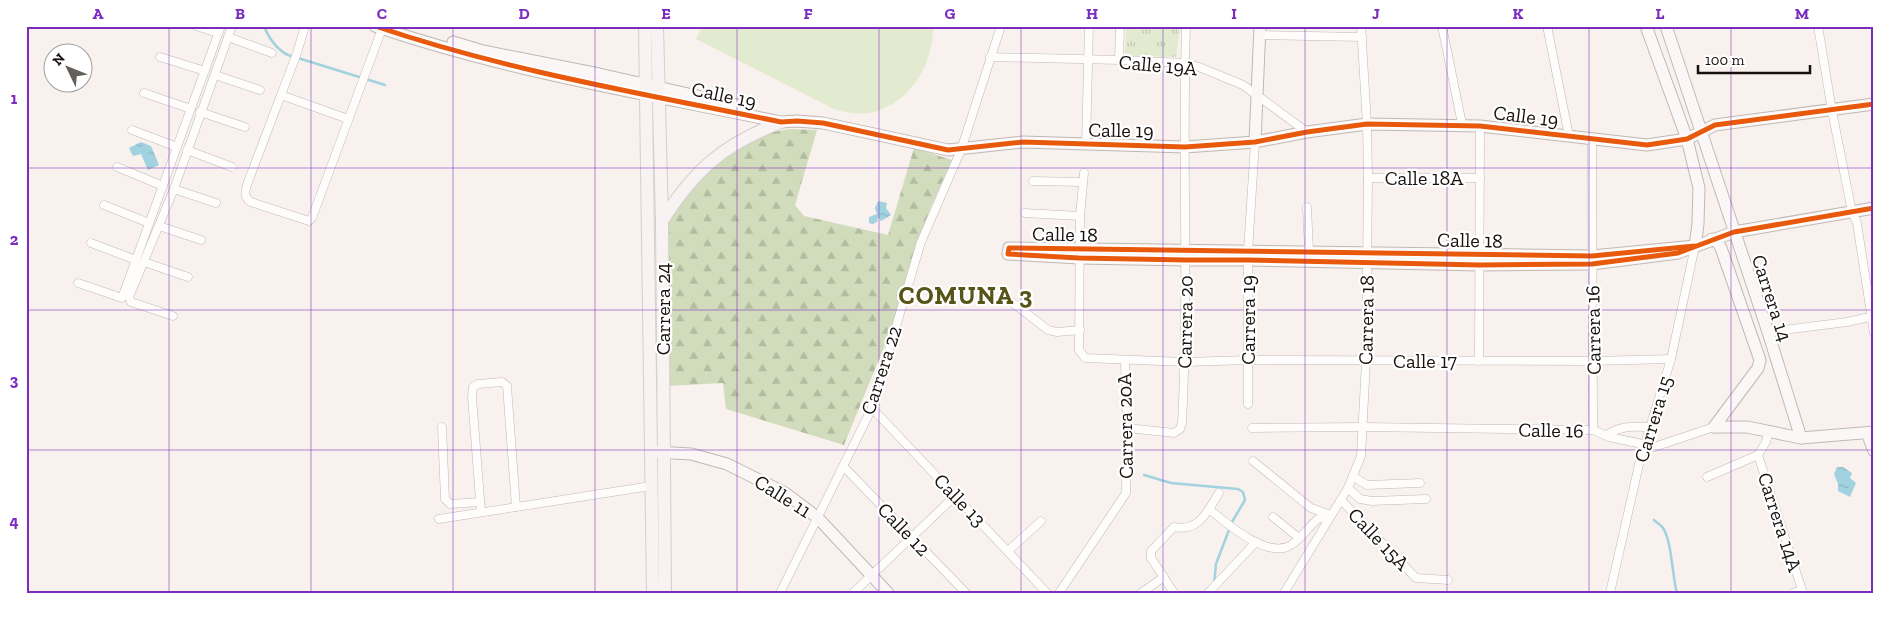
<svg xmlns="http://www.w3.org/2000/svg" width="1900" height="619" viewBox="0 0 1900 619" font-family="'Zilla Slab',serif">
  <defs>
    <pattern id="forest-firs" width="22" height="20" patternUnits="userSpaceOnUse" patternTransform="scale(1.25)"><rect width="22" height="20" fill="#d1dcbc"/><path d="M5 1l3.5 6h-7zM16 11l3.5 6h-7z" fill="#b3bca0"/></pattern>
    <pattern id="park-tufts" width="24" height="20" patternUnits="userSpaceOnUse" patternTransform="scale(1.25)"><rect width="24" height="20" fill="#e2eacf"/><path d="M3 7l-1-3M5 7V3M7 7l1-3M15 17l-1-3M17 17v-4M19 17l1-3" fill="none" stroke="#c1c8b1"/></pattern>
    <pattern id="water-ripples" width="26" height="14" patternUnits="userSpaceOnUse" patternTransform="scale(1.25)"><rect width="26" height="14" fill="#a1d2df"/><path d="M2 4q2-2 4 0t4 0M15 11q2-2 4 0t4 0" fill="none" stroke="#8ab3be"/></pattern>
  </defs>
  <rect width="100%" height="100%" fill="#f9f1ed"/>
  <path fill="#e2eacf" d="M703,26H933C934,63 911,102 874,112C861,115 849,113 836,110L696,39Z"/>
  <path fill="url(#forest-firs)" d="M790,129L817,130L795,205L804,216L888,235L914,148L952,160L930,209L915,249L897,315L844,445L726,409L723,383L669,386L667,247L669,222L687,190L726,153L757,135Z"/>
  <path fill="url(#park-tufts)" d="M1126,26H1180L1176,57L1125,56Z"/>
  <g fill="url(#water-ripples)">
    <path d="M141,142L151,146L159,165L148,170L141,154L133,156L129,148Z"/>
    <path d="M878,201L887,203L886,208L891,215L881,221L879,218L877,219L878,221L873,224L869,223V217L877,214L875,208Z"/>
    <path d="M1837,467H1843L1852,473L1850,478L1856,483L1850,497L1838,491V484L1834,474Z"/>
  </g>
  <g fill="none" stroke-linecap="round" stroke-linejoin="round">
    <g stroke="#a1d2df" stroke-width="2.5">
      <path d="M264,26C269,39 279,53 293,57"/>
      <path d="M298,58L385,85"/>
      <path d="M1144,475L1171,483L1238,489L1243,492L1245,500L1232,522L1216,564L1214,584"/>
      <path d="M1654,520C1657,523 1661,525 1663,528C1672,541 1672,576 1677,593"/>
    </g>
    <g stroke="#bfb9b5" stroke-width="9">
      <g id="street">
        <path d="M196,26L218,33"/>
        <path d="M305,26L297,53L248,182C245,191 243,197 251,202L309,221L312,218L383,26"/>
        <path d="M1442,26L1462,124"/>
        <path d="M1547,26L1569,136"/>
        <path d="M1818,26L1832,111L1852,212L1857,223L1874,333"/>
        <path d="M1260,35L1362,37"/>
        <path d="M228,37L272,53"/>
        <path d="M160,57L205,71"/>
        <path d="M990,57L1119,60L1185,63L1199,67L1243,85L1307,132"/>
        <path d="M1119,60L1120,26"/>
        <path d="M215,75L260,90"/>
        <path d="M144,93L191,109"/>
        <path d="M281,95L348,119"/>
        <path d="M200,112L245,127"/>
        <path d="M132,130L177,147"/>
        <path d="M1592,140L1593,430"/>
        <path d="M1086,144L1089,26"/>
        <path d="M187,150L232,167"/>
        <path d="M117,167L163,186"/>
        <path d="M1084,173L1080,216L1079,350L1085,358L1185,362L1248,360L1593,361L1671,359"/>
        <path d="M1368,178H1480"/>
        <path d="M1033,181L1082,182"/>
        <path d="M174,189L216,203"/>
        <path d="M104,205L149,223"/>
        <path d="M1307,207L1309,252"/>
        <path d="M1025,213L1080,216"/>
        <path d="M159,226L201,240"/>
        <path d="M91,243L136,260"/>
        <path d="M144,262L188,277"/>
        <path d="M78,283L122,298L221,26"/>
        <path d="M1013,303L1048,330L1057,332L1080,330"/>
        <path d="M173,316L131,302L129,297L174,189L232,26"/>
        <path d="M1768,332L1847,322L1874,316"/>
        <path d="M1479,361L1480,126"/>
        <path d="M1248,404V251L1255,142"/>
        <path d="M872,408L1047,593"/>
        <path d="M442,427L445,499L450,504L480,502"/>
        <path d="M1127,428L1174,433L1180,429L1182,423C1189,291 1182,159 1186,26"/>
        <path d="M1252,428L1363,427L1593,430L1609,437L1633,442"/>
        <path d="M1606,435C1622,426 1631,426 1649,427"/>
        <path d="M1654,447L1714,427"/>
        <path d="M1758,455L1802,590L1793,593"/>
        <path d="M1758,455L1766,442L1769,431"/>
        <path d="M1253,461L1311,508L1331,515"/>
        <path d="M843,466L966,593"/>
        <path d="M1354,477L1367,485L1420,483"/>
        <path d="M1707,477L1758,455"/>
        <path d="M1348,488L1360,499L1372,501L1426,499"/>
        <path d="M1341,500L1416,578L1448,580"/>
        <path d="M1209,509C1226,523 1268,560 1291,545C1302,538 1309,526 1319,518H1329"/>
        <path d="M481,512L472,397L473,387L478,384L502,382L507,386L516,507"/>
        <path d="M1273,517L1299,538"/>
        <path d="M439,519L651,486L653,484"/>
        <path d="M1008,551L1041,521"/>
        <path d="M780,593L872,408L921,242L961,150L1001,26"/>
        <path d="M853,593L955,496"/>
        <path d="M1059,593L1126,493L1127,428L1125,360"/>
        <path d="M1141,593L1164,577"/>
        <path d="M1174,593L1151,558V551L1174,527C1199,532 1207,512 1219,493"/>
        <path d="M1208,593L1256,542"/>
        <path d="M1284,593L1348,488L1361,456L1366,361L1368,178L1367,124L1361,26"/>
        <path d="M1610,593L1640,460L1671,359L1695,246"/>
      </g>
    </g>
    <g stroke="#bfb9b5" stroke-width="13">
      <g id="secondary">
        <path d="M375,26C507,71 645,94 781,122L797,121L823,123L948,150L1023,142L1185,147L1255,142L1307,132L1367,124L1480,126L1647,145L1687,139L1715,125L1874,104"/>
        <path d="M1646,26L1687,139L1699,188L1698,224L1695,246"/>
        <path d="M1666,26L1768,332L1801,438"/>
        <path d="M453,42L483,51L599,74L742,106"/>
        <path d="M1255,142L1260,26"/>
        <path d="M1712,239L1718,243L1721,248L1760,360L1758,368L1714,427"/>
        <path d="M1695,246L1592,256L1009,248L1008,254L1079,258L1186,260H1248L1480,265L1592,264L1678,253L1734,232L1874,208"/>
        <path d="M1714,427H1747L1801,438L1874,432"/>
        <path d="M1867,433L1874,451"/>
        <path d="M656,452L691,454L727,464L785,493L817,517L888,593"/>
      </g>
    </g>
    <g stroke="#d3cfcd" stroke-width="14">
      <g id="primary">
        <path d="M645,26L653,593"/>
        <path d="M657,26L662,221L665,593"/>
        <path d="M662,221C695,169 723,145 781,122"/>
      </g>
    </g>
    <use href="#street" stroke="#fefdfc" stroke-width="8"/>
    <use href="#secondary" stroke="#fcf7f7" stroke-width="11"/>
    <use href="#primary" stroke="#f8f2f2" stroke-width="12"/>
    <g stroke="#bfb9b5" stroke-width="9" stroke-linecap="butt">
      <path id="street-bridge" d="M1633,442L1654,447"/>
    </g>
    <use href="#street-bridge" stroke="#fefdfc" stroke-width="8"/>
    <g stroke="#fff" stroke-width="8">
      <g id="cycleway">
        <path d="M375,26C507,71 645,94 781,122L797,121L823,123L948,150L1023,142L1185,147L1255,142L1307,132L1367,124L1480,126L1647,145L1687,139L1715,125L1874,104"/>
        <path d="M1695,246L1592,256L1009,248L1008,254L1079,258L1186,260H1248L1480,265L1592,264L1678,253L1734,232L1874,208"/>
      </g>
    </g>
    <use href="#cycleway" stroke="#e8590c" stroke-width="5"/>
  </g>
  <path fill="none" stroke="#7b2cbf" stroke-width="1" stroke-opacity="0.55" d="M169,26V593M311,26V593M453,26V593M595,26V593M737,26V593M879,26V593M1021,26V593M1163,26V593M1305,26V593M1447,26V593M1589,26V593M1731,26V593M26,168H1874M26,310H1874M26,450H1874"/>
  <g text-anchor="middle" stroke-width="4.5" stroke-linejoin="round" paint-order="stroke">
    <g font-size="20" fill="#16110e" stroke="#fff">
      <text transform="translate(1158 65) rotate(5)" y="7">Calle 19A</text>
      <text transform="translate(724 95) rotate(12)" y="7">Calle 19</text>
      <text transform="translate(1526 116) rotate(7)" y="7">Calle 19</text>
      <text transform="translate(1121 130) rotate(1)" y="7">Calle 19</text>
      <text x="1424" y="185">Calle 18A</text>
      <text transform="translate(1065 234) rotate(1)" y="7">Calle 18</text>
      <text transform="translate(1470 240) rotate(1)" y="7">Calle 18</text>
      <text transform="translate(1772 298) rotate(72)" y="7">Carrera 14</text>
      <text transform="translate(663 309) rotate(-90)" y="7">Carrera 24</text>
      <text transform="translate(1248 320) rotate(-90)" y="7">Carrera 19</text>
      <text transform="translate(1366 320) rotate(-89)" y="7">Carrera 18</text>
      <text transform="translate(1185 322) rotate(-89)" y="7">Carrera 20</text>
      <text transform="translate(1593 330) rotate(-91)" y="7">Carrera 16</text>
      <text x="1425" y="368">Calle 17</text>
      <text transform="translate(881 370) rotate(-72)" y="7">Carrera 22</text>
      <text transform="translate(1653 419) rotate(-73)" y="7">Carrera 15</text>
      <text transform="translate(1125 426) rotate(-91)" y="7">Carrera 20A</text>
      <text transform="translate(1551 430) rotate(1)" y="7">Calle 16</text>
      <text transform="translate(783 496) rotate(32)" y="7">Calle 11</text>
      <text transform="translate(960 500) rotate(46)" y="7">Calle 13</text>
      <text transform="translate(1780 522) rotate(72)" y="7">Carrera 14A</text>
      <text transform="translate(904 529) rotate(46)" y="7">Calle 12</text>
      <text transform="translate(1379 539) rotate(46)" y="7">Calle 15A</text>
    </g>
    <g font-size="25" font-weight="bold" letter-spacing="1" fill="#585418" stroke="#fff">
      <text x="966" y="304">COMUNA 3</text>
    </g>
  </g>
  <rect width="1900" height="619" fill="none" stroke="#ffffff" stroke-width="55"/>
  <g transform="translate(68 68) rotate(313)"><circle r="24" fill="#ffffff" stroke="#a2a09f"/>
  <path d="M0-4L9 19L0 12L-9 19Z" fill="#655f5c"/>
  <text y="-8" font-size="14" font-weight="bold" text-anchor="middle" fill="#16110e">N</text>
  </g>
  <path d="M1698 65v8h112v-8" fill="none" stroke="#16110e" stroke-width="2.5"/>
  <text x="1705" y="65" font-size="15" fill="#16110e" stroke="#ffffff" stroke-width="4" paint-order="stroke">100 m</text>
  <rect x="28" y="28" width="1844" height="564" fill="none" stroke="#7b2cbf" stroke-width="2"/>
  <g font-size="16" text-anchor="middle" font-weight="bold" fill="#7b2cbf">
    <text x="98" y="19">A</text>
    <text x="240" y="19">B</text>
    <text x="382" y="19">C</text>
    <text x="524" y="19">D</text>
    <text x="666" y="19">E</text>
    <text x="808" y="19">F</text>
    <text x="950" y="19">G</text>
    <text x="1092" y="19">H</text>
    <text x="1234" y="19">I</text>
    <text x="1376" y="19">J</text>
    <text x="1518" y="19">K</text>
    <text x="1660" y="19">L</text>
    <text x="1802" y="19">M</text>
    <text x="14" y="104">1</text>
    <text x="14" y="245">2</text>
    <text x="14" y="386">3</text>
    <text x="14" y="527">4</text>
  </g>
</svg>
